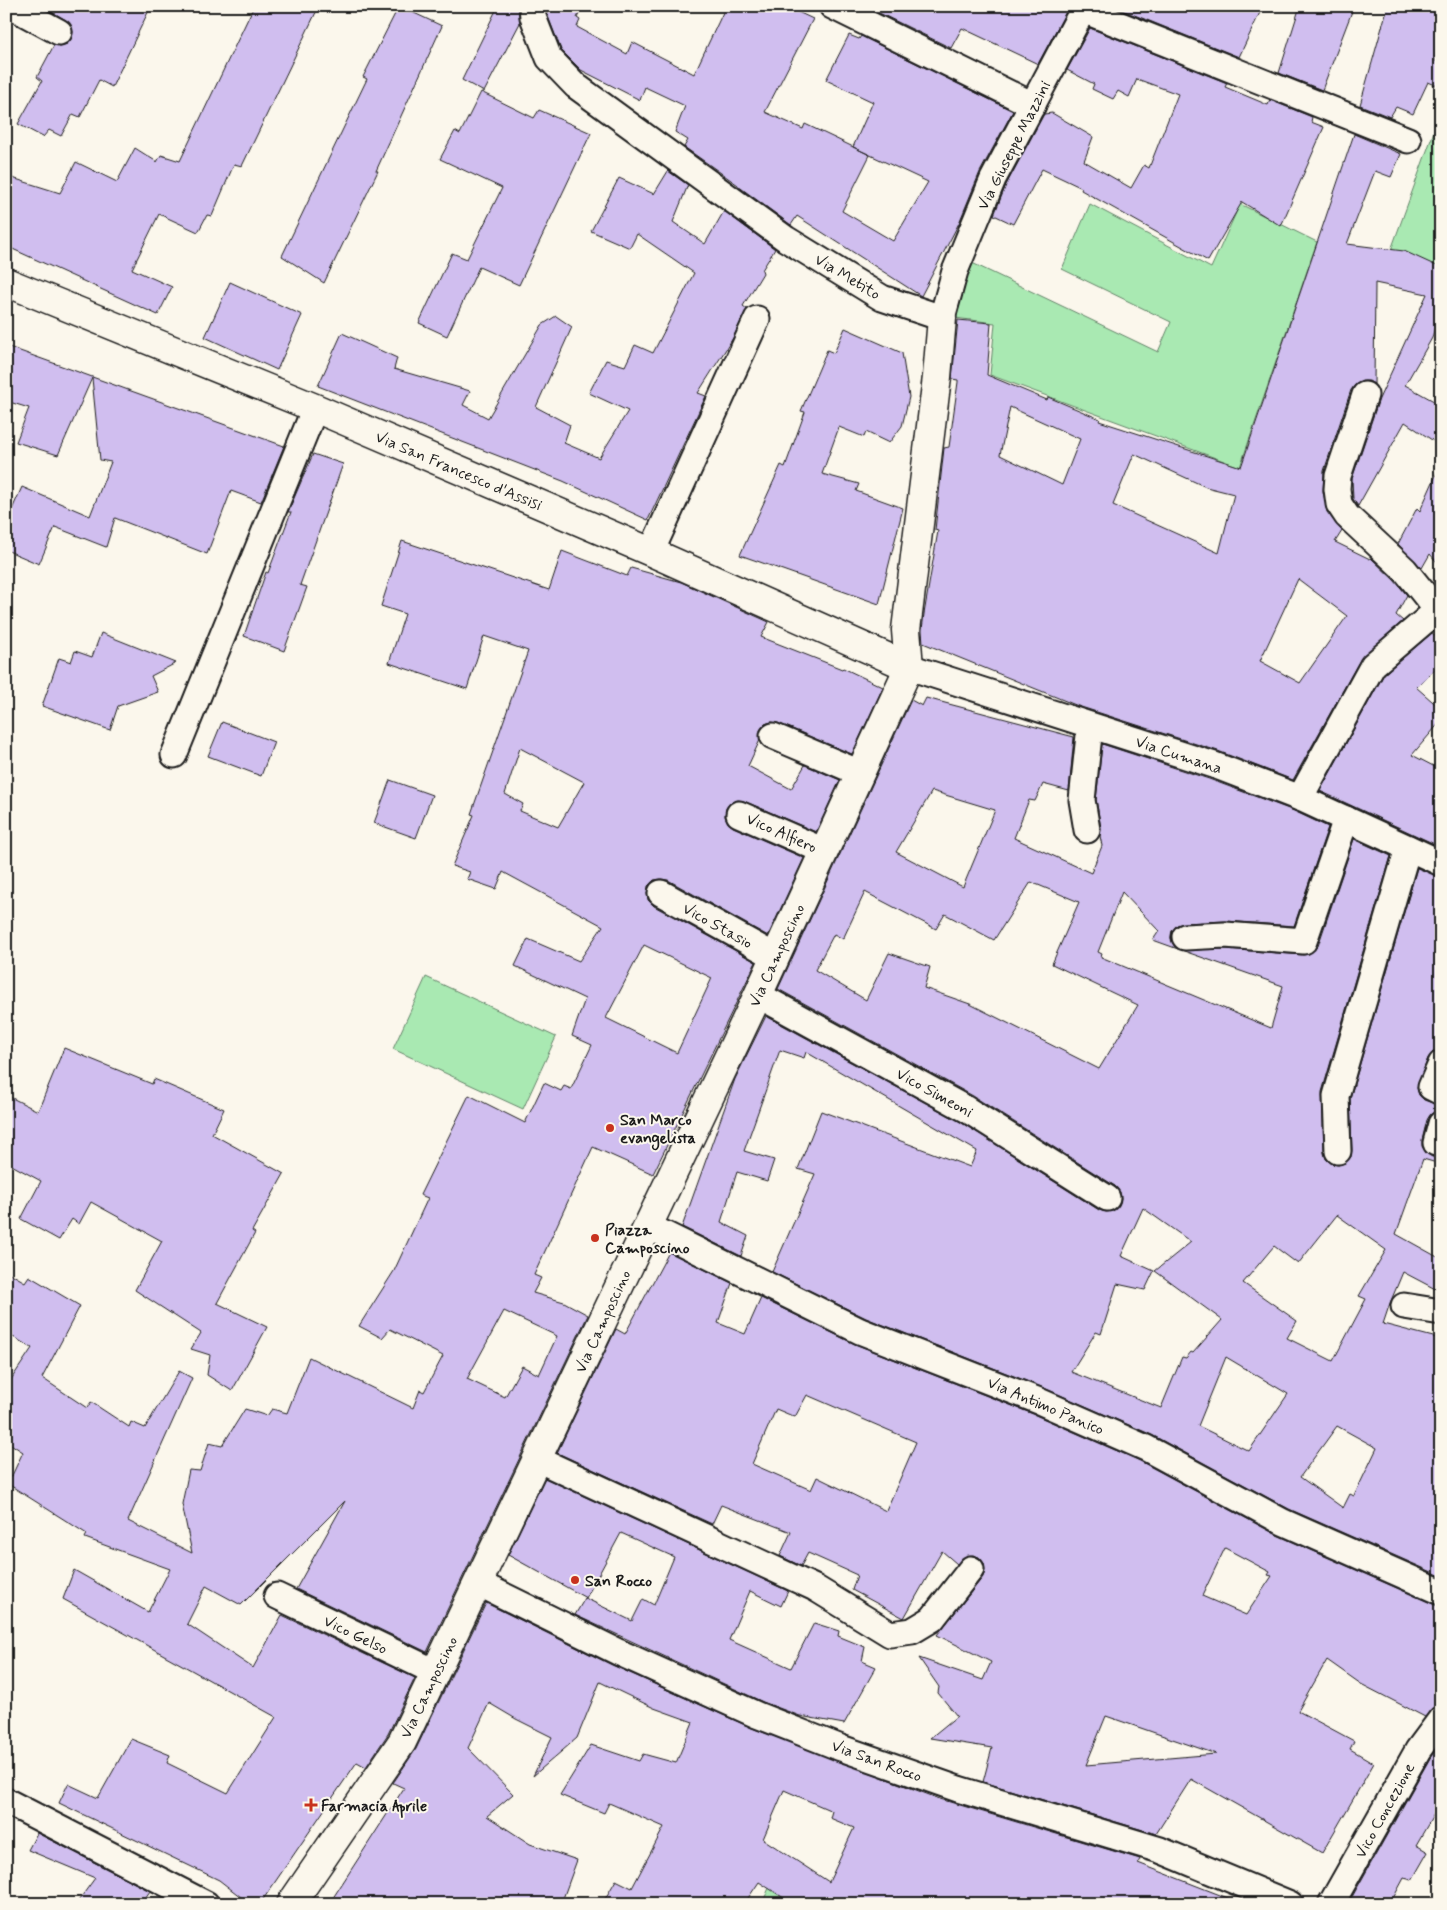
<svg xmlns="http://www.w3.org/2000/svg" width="1447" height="1910" viewBox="0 0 1447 1910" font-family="Mynerve,sans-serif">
  <rect width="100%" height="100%" fill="#fbf7ec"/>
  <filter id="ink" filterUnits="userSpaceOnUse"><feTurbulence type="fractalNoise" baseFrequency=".02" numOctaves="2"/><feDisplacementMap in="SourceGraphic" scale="10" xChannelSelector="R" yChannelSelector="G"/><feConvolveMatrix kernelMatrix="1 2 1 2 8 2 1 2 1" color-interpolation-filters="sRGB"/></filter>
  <g filter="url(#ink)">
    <g fill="#a9e9b2" stroke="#628267">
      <path d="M1441,112V270L1391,250Z"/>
      <path d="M1090,204L1211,268L1240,204L1317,242L1240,467L990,375L995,323L955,318L970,262L1158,352L1171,322L1062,269Z"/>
      <path d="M426,977L556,1037L523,1109L393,1049Z"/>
      <path d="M769,1888L793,1904H762Z"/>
    </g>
    <g fill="#d0beef" stroke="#1c1c1c" fill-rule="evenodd">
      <path d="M42,6H151L112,87L99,80L80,117L73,114L61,136L49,130L43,137L18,124L42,81L37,77L54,45L60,46L67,44L72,38L73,32L71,25L66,20Z"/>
      <path d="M254,6H319L242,166L234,164L212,216L207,215L198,232L159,214L132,269L172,287L158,315L6,246V176L60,193L76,162L117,182L135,148L157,162L161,155L180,161Z"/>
      <path d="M399,6L442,26L376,171H378L324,283L282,256L367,79L363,77Z"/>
      <path d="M498,6H518L520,23L484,92L462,80Z"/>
      <path d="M546,6H583L577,18L580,20L577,27L627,54L632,42L694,74L726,6H785L813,19L765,112L803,129L805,124L870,155L842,211L893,241L928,182L853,147L873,102L826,80L849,35L859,39L861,36L1013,111L980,172L959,223L921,296L797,216L791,225L738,186V185L684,147L688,140L675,132L685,106L645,87L640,100L581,70L561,50L547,14Z"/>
      <path d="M875,6H1069L1038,64L962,28L951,48L873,10Z"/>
      <path d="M1112,6H1263L1239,57Z"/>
      <path d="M1300,6H1354L1322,90L1279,73Z"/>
      <path d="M1388,6H1420L1441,14V45L1435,61L1441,63V87L1428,82L1413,114L1396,107L1390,117L1360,105Z"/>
      <path d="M1090,28L1227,83L1225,87L1268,105L1270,100L1312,117L1311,122L1324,127L1281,226L1242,202L1208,261L1081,190L1082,188L1042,169L1013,224L994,215L1006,185L1044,114L1052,113L1093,137L1084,161L1131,188L1144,165L1149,168L1178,94L1137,79L1129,97L1118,91L1113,99L1092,89L1094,84L1067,70Z"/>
      <path d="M481,92L534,118L539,110L591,133L519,285L479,267L447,336L419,323L452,253L467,259L502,188L440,159L455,131L460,134Z"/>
      <path d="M1354,134L1401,154L1391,177L1375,171L1347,244L1404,251L1441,268V305L1432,338L1405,385L1441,405V446L1405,422L1358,506L1353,499L1352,479L1379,399L1427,294L1375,283L1374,384L1369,381H1362L1355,385L1351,390L1324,471L1323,491L1327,512L1342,531L1335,542L1370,559L1371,558L1394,580L1407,595L1396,615L1403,621L1361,658L1293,780L1218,751L1078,706L923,643L922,630L924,614L938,531L935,530L944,448L949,447L958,382V380L952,379L958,320L991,323L987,375L1047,400L1048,397L1100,419L1099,421L1241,467ZM1010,407L1080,439L1062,485L1000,455ZM1134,454L1206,487L1234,494L1219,553L1113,505ZM1298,579L1347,616L1300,683L1260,661Z"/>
      <path d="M668,171L688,185L673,222L705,244L724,211L775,249L762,270L763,273L743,306L747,309L733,338L698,393L706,396L648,520L563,481L318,386L342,333L397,358L394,369L470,391L463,405L488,418L542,325L556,316L572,327L536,407L570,425L564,443L599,458L628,411L589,393L606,360L625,366L635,345L653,353L694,273L637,234L630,248L591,231L619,178L654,194Z"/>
      <path d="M230,282L302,315L277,370L205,337Z"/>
      <path d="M845,328L902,353L909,397L902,426L889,443L866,432L864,437L839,427L822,474L859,484L856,491L903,508L879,604L740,555L781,465L785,467L805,412L801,411L827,350L834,353Z"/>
      <path d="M6,346L284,446L261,502L231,491L207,554L115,518L106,547L55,527L39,564L6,550V523L22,487L90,516L111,462L100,460L92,378L58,455L16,442L29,408L6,401Z"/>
      <path d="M313,454L343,464L300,585L307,587L284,651L244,636L266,572L268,573L291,512H288Z"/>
      <path d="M1441,464V567L1430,554L1422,568L1398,544L1417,508L1420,511Z"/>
      <path d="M402,541L549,590L562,551L627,576L631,568L681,582L769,622L761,637L842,669L843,668L883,687L852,754L778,723L771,722L765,724L760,730V740L748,766L791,789L805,765L840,780L816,832L744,801L738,800L731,802L726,808L725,816L728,823L733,827L804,858L768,936L668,880L661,879L654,880L648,886L647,894L648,900L654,906L756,962L653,1174L593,1147L534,1275L541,1278L533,1293L564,1302L588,1315L427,1652L296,1589L345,1501L241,1605L206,1586L187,1624L253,1668L282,1615L415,1678L388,1734L366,1767L357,1762L260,1904H250L219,1880L59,1803L68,1784L98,1798L131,1739L170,1755L167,1763L228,1793L276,1717L63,1599L74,1570L148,1612L170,1569L85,1538L87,1534L8,1484L23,1452L6,1441V1387L32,1348L6,1333V1271L25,1282L29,1276L80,1306L42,1378L87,1408L91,1402L129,1427L131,1422L145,1428L179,1371L192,1378L128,1521L192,1553L182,1504L189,1470L200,1471L209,1443L222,1446L245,1409L267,1416L272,1409L287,1413L309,1357L413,1408L420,1390L424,1392L443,1356L390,1329L382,1338L359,1326L394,1271L428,1198L420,1195L469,1095L525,1123L544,1083L561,1091L564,1086L571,1089L592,1045L572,1036L585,999L515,966L528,939L579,961L603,926L503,872L496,889L467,879L470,872L452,866L474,815L471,814L528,651L484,636L467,689L389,663L405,614L381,606ZM520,748L584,782L558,827L520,811L523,804L505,794ZM644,945L712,978L677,1053L606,1018ZM504,1311L557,1336L539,1375L522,1366L505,1397L467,1379Z"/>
      <path d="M101,633L176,663L151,676L158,692L118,706L110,730L42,706L59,658L71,662L75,651L92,657Z"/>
      <path d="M1432,633L1441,643V664L1416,687L1441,709V721L1412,755L1441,770V847L1320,791L1384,674Z"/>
      <path d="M926,698L1074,737L1069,791L1043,784L1035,801L1029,800L1014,838L1091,873L1102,846L1100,836L1101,828L1096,800L1102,744L1209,779L1294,811L1328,827L1294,926L1226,921L1184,923L1177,925L1172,931L1171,938L1173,944L1178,949L1153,940L1159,931L1122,892L1098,952L1102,954L1101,957L1271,1028L1283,986L1181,950L1225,949L1303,955L1309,954L1318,946L1354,839L1391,856L1322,1092L1324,1152L1326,1159L1332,1164L1338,1165L1345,1163L1351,1157L1352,1150L1350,1098L1417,868L1441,877V1050L1433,1052L1428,1058L1417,1088L1419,1095L1424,1100L1441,1106L1440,1110L1431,1114L1427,1120L1422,1140V1146L1426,1153L1432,1157H1437V1163L1423,1159L1396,1234L1441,1259V1292L1403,1272L1390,1303L1383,1324L1441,1339V1576L1289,1509L1152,1435L1044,1388L866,1318L772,1272L815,1174L798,1169L821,1111L970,1167L977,1151L806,1052L804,1058L780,1050L744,1151L774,1160L767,1181L737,1172L721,1222L748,1236L741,1256L682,1227L735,1079L766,1016L959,1121L1099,1210L1106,1212L1113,1211L1119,1205L1121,1198L1120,1192L1115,1186L973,1096L778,989L911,700L922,706ZM932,791L995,810L963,887L896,852ZM1031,882L1079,902L1052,964L1138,1005L1099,1069L970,1004L924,988L930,967L889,953L866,1000L815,970L834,934L843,939L865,892L936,929L945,914L994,940ZM1143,1208L1191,1242L1155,1271L1222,1320L1193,1353L1191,1352L1186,1358L1182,1357L1161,1408L1071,1372L1096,1332L1101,1334L1117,1284L1145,1290L1154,1271L1121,1256ZM1337,1215L1386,1250L1359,1296L1366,1299L1333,1361L1287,1338L1297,1321L1243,1283L1274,1246L1298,1264ZM1226,1357L1288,1394L1249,1451L1198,1426ZM1337,1426L1377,1448L1354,1496L1350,1494L1343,1508L1300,1477Z"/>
      <path d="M222,722L274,742L261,776L208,756Z"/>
      <path d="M390,780L432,795L416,838L374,823Z"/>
      <path d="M64,1048L152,1084L154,1079L224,1109L212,1134L284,1174L252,1231L255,1233L217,1303L267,1327L232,1391L207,1375L210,1355L191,1349L201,1333L135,1290L162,1241L91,1202L79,1224L72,1219L59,1240L21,1219L41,1181L6,1162V1095L38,1111Z"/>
      <path d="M669,1252L732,1283L718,1323L745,1334L761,1298L855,1344L1033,1414L1140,1461L1277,1535L1435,1605L1441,1606V1705L1435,1706L1425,1717L1361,1684L1327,1660L1298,1711L1354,1741L1350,1749L1374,1763L1322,1853L1191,1779L1156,1834L983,1782L992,1748L930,1738L957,1716L938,1693L939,1687L919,1658L983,1680L991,1662L937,1635L983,1577L985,1571L984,1564L979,1557L973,1555L966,1556L957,1564L942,1551L904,1618L852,1590L857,1575L808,1553L801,1566L780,1556L791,1532L721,1505L712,1524L557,1453L616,1329L625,1334ZM807,1395L916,1442L886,1511L817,1477L811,1490L752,1464L776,1409L795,1417ZM1225,1548L1270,1572L1268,1575L1272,1576L1246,1615L1202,1596ZM1106,1716L1216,1754L1086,1765Z"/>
      <path d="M545,1478L788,1591L781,1606L750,1591L729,1640L791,1668L814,1623L839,1631L838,1636L865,1647L862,1661L876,1667L844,1724L800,1716L763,1702L575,1615L585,1598L632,1621L643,1599L654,1605L674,1557L621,1533L586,1598L508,1555Z"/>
      <path d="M486,1603L612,1665L752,1728L940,1799L1140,1859L1138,1863L1238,1902V1904H793L759,1882L744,1904H602L616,1880L632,1888L664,1827L609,1803L604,1813L560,1795L591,1745L639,1761L643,1754L676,1763L693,1722L654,1708L600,1682L577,1738L533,1776L552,1737L516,1719L489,1703L468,1748L513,1794L487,1816L530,1844L577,1860L561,1904H329L404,1788L393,1783L416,1749ZM784,1790L832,1811L830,1818L854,1828L829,1882L763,1839Z"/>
      <path d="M1441,1743V1802L1416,1845L1428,1852L1412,1880L1404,1878L1390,1904H1348L1430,1758Z"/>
      <path d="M37,1833L150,1891L141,1904H76L95,1878L28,1850Z"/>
    </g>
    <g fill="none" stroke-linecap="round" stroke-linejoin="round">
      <g stroke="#1c1c1c" stroke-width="29">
        <g id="street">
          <path d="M11,6L59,32"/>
          <path d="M532,6L533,17L549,58L576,86L786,239L882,298L942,318L955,271L993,179L1085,6"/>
          <path d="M832,6L1033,105"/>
          <path d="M1083,10L1408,140"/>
          <path d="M1365,395L1338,476L1337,489L1339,504L1347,516L1405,570L1437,610"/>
          <path d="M651,552L757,319"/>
          <path d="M909,667L1214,765L1300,798L1441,863"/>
          <path d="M773,736L860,773"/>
          <path d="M174,755L315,408"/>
          <path d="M1300,798L1373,665L1441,607"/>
          <path d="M739,814L824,851"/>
          <path d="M1087,830L1082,800L1090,726"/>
          <path d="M661,893L776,957"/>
          <path d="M1185,937L1225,935L1304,941L1346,819"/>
          <path d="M758,995L966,1109L1107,1198"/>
          <path d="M1441,1064L1431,1087L1441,1092"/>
          <path d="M1436,1143L1441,1124"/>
          <path d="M1338,1151L1336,1096L1408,848"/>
          <path d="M648,1226L860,1331L1039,1401L1146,1448L1283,1522L1441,1592"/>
          <path d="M1404,1306L1441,1312"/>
          <path d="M537,1459L815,1588L890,1634L912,1631L932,1619L971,1569"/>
          <path d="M478,1583L618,1652L757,1715L841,1748L958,1789L1160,1850L1290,1904"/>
          <path d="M277,1596L435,1672"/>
          <path d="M6,1801L206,1904"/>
          <path d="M1331,1904L1418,1750L1441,1719"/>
        </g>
      </g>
      <g stroke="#1c1c1c" stroke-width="31">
        <g id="secondary">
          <path d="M6,282L315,408L651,552L909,667"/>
          <path d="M291,1904L402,1742L758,995L909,667L906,630L937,377L942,318"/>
        </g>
      </g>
      <use href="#street" stroke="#fbf7ec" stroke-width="25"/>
      <use href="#secondary" stroke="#fbf7ec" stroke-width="28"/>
    </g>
  </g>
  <g fill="#c8321e" stroke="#fbf7ec" stroke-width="2">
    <circle cx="610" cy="1128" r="5"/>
    <circle cx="595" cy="1238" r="5"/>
    <circle cx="575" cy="1580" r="5"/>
    <path d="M308.5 1797.5h5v5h5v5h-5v5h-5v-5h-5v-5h5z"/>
  </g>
  <g text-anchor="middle" stroke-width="4" stroke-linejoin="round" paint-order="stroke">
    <g font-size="16" fill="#1c1c1c" stroke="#fbf7ec">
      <text transform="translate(1013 145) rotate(-63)" y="6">Via Giuseppe Mazzini</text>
      <text transform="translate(848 276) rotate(31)" y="6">Via Metito</text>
      <text transform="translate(459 470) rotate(23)" y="6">Via San Francesco d'Assisi</text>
      <text transform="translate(1179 754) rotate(18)" y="6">Via Cumana</text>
      <text transform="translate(782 832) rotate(24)" y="6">Vico Alfiero</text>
      <text transform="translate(718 925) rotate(29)" y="6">Vico Stasio</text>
      <text transform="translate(776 955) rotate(-65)" y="6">Via Camposcino</text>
      <text transform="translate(935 1092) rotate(29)" y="6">Vico Simeoni</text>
      <text transform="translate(602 1321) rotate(-65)" y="6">Via Camposcino</text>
      <text transform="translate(1046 1405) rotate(23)" y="6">Via Antimo Panico</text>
      <text transform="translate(356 1634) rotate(26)" y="6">Vico Gelso</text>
      <text transform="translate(428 1687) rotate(-64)" y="6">Via Camposcino</text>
      <text transform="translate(877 1760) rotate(20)" y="6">Via San Rocco</text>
      <text transform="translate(1384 1810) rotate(-61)" y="6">Vico Concezione</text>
    </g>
    <g font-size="16" font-weight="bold" fill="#1c1c1c" stroke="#fbf7ec" text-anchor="start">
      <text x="620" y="1125">San Marco<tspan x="620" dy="18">evangelista</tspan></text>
      <text x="605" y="1235">Piazza<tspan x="605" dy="18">Camposcino</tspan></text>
      <text x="585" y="1586">San Rocco</text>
      <text x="321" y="1811">Farmacia Aprile</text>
    </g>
  </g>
  <rect width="1447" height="1910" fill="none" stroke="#fbf7ec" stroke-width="25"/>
  <rect x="12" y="12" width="1422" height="1885" fill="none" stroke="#1c1c1c" stroke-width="2" filter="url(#ink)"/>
</svg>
